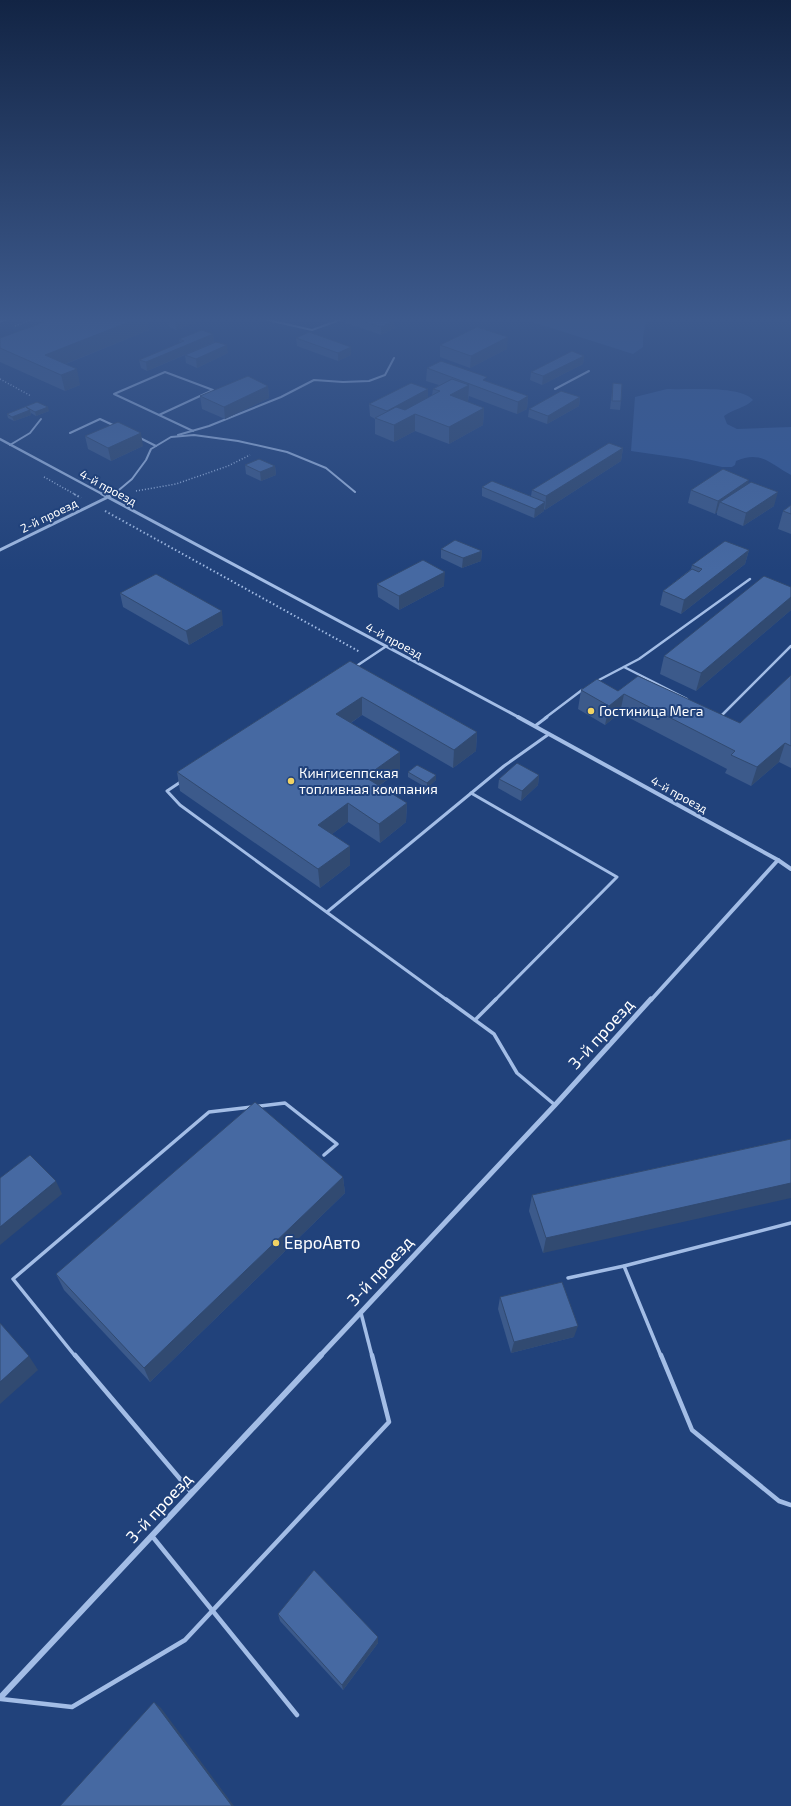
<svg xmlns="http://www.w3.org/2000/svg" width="791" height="1806" viewBox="0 0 791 1806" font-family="'Exo 2',sans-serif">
  <rect width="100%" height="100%" fill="#21427b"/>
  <g fill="#345a99">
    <path d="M520,318H651L646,321L643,337V347L633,354Z"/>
    <path d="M667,389C687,390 741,385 753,400C745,408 733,409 724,416L727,424L737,429L791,427V475C770,464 761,450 736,461L735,465L732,467H722L687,459L631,451L635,397Z"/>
  </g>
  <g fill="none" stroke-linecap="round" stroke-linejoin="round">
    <g stroke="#a3bde6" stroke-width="1.5" stroke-dasharray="1 2" stroke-linecap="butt">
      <path d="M15,326L37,318"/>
      <path d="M0,379L31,396"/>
      <path d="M44,477L76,495"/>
      <path d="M136,491L176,484L228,466L250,455"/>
    </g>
    <g stroke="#a3bde6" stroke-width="2" stroke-dasharray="1.5 2.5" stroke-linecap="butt">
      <path d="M74,494L81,498"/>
      <path d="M105,511L360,652"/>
    </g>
    <g stroke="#a3bde6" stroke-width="2">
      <path d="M259,318L312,330L345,318"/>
      <path d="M165,372L213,390L159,415L114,394Z"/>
      <path d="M555,389L589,371"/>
      <path d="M159,415L193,431"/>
      <path d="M70,433L100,419L115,426"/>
      <path d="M178,435L209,426L281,397L314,380L343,382L369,381L385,375L394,358"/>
      <path d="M138,437L156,446"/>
      <path d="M10,445L30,433L41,419"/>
      <path d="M113,495L132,479L146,460L151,449L171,437L194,435L238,441L287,452L326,468L355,492"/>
    </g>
    <g stroke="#a3bde6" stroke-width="2.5">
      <path d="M107,497L116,494"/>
      <path d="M355,667L385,647"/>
      <path d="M624,667L687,699"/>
      <path d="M597,681L639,659L750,579"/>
      <path d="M719,715L721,716L791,646"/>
      <path d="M545,718L582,690"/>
    </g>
    <g stroke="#a3bde6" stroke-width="3">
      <path d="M535,726L547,717"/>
      <path d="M182,781L167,791L180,805L447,1000"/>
      <path d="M471,793L617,877L495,1000"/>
      <path d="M327,912L504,766L549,734"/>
    </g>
    <g stroke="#a3bde6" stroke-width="3.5">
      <path d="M446,999L494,1034L517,1073L555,1105"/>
      <path d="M475,1020L496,999"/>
      <path d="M624,1266L661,1356"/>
      <path d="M568,1278L624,1266L791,1223"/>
      <path d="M361,1313L372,1356"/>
      <path d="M75,1356L13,1279L209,1112L285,1103L337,1144L324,1155"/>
    </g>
    <g stroke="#a3bde6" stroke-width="4.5">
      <path d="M75,1355L192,1493"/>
      <path d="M661,1355L692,1430L779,1501L791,1505"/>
      <path d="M152,1536L297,1715"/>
      <path d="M1,1699L72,1707L185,1640L389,1422L372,1355"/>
    </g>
    <path stroke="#a3bde6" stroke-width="2.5" d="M0,439L104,495"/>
    <g stroke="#a3bde6" stroke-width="3">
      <path d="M102,494L520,718"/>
      <path d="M0,550L106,498"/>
    </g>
    <g stroke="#a3bde6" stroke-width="4">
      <path d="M518,717L778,860L791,869"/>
      <path d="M651,1000L778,860"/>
    </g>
    <path stroke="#a3bde6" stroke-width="5" d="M320,1356L555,1105L651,999"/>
    <path stroke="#a3bde6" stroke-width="6" d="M0,1698L321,1355"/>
    <path stroke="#cddbf5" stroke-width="5" d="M0,320L6,318"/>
  </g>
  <g fill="#3c5a8b">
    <path d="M171,318H196V323L176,330L169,327L168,319Z"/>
    <path d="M346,318H396L393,319L395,328L381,335L346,323Z"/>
    <path d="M149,330L66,364L80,385L65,391L0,362V338Z"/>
    <path d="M213,334L214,342L228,353L197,368L186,363L185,355L147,371L141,368L139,360L180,343L179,339Z"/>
    <path d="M296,338L351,347V355L338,361L297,346Z"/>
    <path d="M440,345L507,349L470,368L440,357Z"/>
    <path d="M584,356L583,364L542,385L530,380L531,372Z"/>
    <path d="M427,368L487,381L528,396L527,409L517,414L469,396L468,401V402L484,408L483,425L449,444L415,431L394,442L375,434V419L370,416L369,404L428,389V398L432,395L433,389L439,385L426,381Z"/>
    <path d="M613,383L621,401L620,410L610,409Z"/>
    <path d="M268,386L269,398L225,419L202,409L200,396Z"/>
    <path d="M580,397L579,406L547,424L528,417L529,409Z"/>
    <path d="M37,402L49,411L36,416L31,413V415L14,421L8,418L7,414Z"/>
    <path d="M85,436L143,446L111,461L88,449Z"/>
    <path d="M623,448L621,461L545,510L544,509V511L534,518L482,496V487L531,496L532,490Z"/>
    <path d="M245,465L275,466L276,475L261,481L246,474Z"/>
    <path d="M749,483L774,506L743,526L717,515V512L715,514L688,503L691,490Z"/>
    <path d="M791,505V534L778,529L783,511Z"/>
    <path d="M441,549L482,551L481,561L462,568L441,558Z"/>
    <path d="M749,550L745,564L681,614L660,605L663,591L691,569L692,565Z"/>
    <path d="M377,584L444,586L399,610L378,597Z"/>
    <path d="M791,587V610L696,691L660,674L664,656Z"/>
    <path d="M120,593L223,625L189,645L123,607Z"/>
    <path d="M350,661L477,732L476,751L453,768L362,715L351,723L400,770L379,786L407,803L406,822L380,843L348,822L332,834L350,865L320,888L180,791L177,772Z"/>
    <path d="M791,675V768L779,762L751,786L725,773L727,769L620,713L605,725L578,709L581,690L618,691L740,723Z"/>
    <path d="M408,772L436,775V780L427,788L408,777Z"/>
    <path d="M539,775L538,785L521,801L498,788L499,779Z"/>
    <path d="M791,1139L543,1253L529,1211L532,1195Z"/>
    <path d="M343,1177L345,1193L150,1382L64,1290L56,1274Z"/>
    <path d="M500,1297L574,1337L511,1353L498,1309Z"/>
    <path d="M278,1614L378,1637V1643L343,1690L280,1621Z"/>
  </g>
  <g fill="#314a71">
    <path d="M139,318H147L149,330L50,370L45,355Z"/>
    <path d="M186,318H196V323L176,330L175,322Z"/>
    <path d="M395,320V328L381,335V327Z"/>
    <path d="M213,334L214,342L147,371L146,362Z"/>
    <path d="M508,337L507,349L470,368L471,356Z"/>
    <path d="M227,345L228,353L197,368L196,359Z"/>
    <path d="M351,347V355L338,361V353Z"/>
    <path d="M584,356L583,364L542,385L543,376Z"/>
    <path d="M77,369L80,385L65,391L61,375Z"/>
    <path d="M469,385L468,401L449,412L450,395Z"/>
    <path d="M268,386L269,398L225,419L224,407Z"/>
    <path d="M428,389V402L387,422V411Z"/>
    <path d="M528,396L527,409L517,414L518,402Z"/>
    <path d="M580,397L579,406L547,424L548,416Z"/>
    <path d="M48,407L49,411L36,416L35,412Z"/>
    <path d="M484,408L483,425L449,444V427Z"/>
    <path d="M30,410L31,415L14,421L12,417Z"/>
    <path d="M415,414V431L394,442V425Z"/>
    <path d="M141,433L143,446L111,461L108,448Z"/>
    <path d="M623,448L621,461L545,510L546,496Z"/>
    <path d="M275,466L276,475L261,481L260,472Z"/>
    <path d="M749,480L746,493L720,502L717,512L715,514L718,501Z"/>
    <path d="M778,492L774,506L743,526L746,513Z"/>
    <path d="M545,502L544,511L534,518L535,509Z"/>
    <path d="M749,550L745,564L681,614L684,600Z"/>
    <path d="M482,551L481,561L462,568L463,558Z"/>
    <path d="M445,572L444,586L399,610V596Z"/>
    <path d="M791,597V610L696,691L701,673Z"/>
    <path d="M222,611L223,625L189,645L186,631Z"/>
    <path d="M624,694L620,713L605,725L609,706Z"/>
    <path d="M362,697V715L337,732L336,714Z"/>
    <path d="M477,732L476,751L453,768L454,750Z"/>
    <path d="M785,743L779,762L751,786L757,767Z"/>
    <path d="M400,752V770L365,796V777Z"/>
    <path d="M436,775V780L427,788V783Z"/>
    <path d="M539,775L538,785L521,801L522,791Z"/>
    <path d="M348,803V822L319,844L318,825Z"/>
    <path d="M407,803L406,822L380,843L379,824Z"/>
    <path d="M350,846V865L320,888L318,869Z"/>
    <path d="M343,1177L345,1193L150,1382L144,1368Z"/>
    <path d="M56,1181L62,1194L0,1245V1227Z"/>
    <path d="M791,1183V1198L543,1253L546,1238Z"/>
    <path d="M578,1326L574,1337L511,1353L514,1342Z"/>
    <path d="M29,1356L38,1370L0,1404V1382Z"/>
    <path d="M378,1637V1643L343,1690L342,1685Z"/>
    <path d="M154,1702L161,1708L234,1806H232Z"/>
  </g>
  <g fill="#4669a2" stroke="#314a71">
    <path d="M55,318H139L45,355L77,369L61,375L0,348V338Z"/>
    <path d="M171,318H186L175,322L168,319Z"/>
    <path d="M354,318H389L395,320L381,327Z"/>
    <path d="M477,327L508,337L471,356L440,345Z"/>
    <path d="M202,330L213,334L146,362L139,360L184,341L179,339Z"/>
    <path d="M309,332L351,347L338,353L296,338Z"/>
    <path d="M216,342L227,345L196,359L185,355Z"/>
    <path d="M572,351L584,356L543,376L531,372Z"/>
    <path d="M441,361L487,377L483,380L528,396L518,402L427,368Z"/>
    <path d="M248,376L268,386L224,407L200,396Z"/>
    <path d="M452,379L469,385L450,395L484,408L449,427L415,414L394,425L375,418L396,407L405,410L440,391L433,389Z"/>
    <path d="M411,383L428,389L387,411L369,404Z"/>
    <path d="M613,383L622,384L621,401H612Z"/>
    <path d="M561,391L580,397L548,416L529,409Z"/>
    <path d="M37,402L48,407L35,412L26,407L30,410L12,417L7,414Z"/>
    <path d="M118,422L141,433L108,448L85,436Z"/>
    <path d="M609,443L623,448L546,496L532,490Z"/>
    <path d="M259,459L275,466L260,472L245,465Z"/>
    <path d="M723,469L749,480L718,501L691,490Z"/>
    <path d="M492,481L545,502L535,509L482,487Z"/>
    <path d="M751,482L778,492L746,513L720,502Z"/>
    <path d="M791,505V514L783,511Z"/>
    <path d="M455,540L482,551L463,558L441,549Z"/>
    <path d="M725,541L749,550L684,600L663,591L692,569L699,572L702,569L692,565Z"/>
    <path d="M423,560L445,572L399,596L377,584Z"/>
    <path d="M156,574L222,611L186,631L120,593Z"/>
    <path d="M764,576L791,587V597L701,673L664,656Z"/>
    <path d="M350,661L477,732L454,750L362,697L336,714L400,752L365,777L407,803L379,824L348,803L318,825L350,846L318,869L177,772Z"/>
    <path d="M791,675V746L785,743L757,767L731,755L735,751L624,694L609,706L581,690L597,679L618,691L638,676L740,723Z"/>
    <path d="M517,763L539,775L522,791L499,779Z"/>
    <path d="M417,765L436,775L427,783L408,772Z"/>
    <path d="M255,1102L343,1177L144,1368L56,1274Z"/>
    <path d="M791,1139V1183L546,1238L532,1195Z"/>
    <path d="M30,1155L56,1181L0,1227V1178Z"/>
    <path d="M562,1282L578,1326L514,1342L500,1297Z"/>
    <path d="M0,1323L29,1356L0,1382Z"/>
    <path d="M314,1570L378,1637L342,1685L278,1614Z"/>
    <path d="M154,1702L232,1806H60Z"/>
  </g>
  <linearGradient id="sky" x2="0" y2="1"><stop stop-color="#122444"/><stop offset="0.56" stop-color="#3d5a8d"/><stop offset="1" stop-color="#3d5a8d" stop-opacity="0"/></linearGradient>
  <rect width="791" height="571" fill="url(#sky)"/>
  <g fill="#f2d364" stroke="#21427b" stroke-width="1.5">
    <circle cx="591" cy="711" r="4"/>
    <circle cx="291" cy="781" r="4"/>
    <circle cx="276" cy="1243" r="4"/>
  </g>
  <g text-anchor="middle" stroke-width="4" stroke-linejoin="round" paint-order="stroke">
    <g font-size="12" fill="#fff" stroke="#21427b">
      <text transform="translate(108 488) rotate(28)" y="4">4-й проезд</text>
      <text transform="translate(49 516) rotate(-26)" y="4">2-й проезд</text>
      <text transform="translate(394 641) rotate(28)" y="4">4-й проезд</text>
      <text transform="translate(679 795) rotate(29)" y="4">4-й проезд</text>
    </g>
    <g font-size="14" fill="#fff" stroke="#21427b" text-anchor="start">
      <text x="599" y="716">Гостиница Мега</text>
      <text x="299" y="778">Кингисеппская<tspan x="299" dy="16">топливная компания</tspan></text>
    </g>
    <g font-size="17" fill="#fff" stroke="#21427b">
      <text transform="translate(601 1034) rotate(-48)" y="6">3-й проезд</text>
      <text transform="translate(380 1271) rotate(-47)" y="6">3-й проезд</text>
      <text transform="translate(159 1508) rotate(-47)" y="6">3-й проезд</text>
    </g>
    <g font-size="17" fill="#fff" stroke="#21427b" text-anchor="start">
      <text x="284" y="1249">ЕвроАвто</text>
    </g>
  </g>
</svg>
